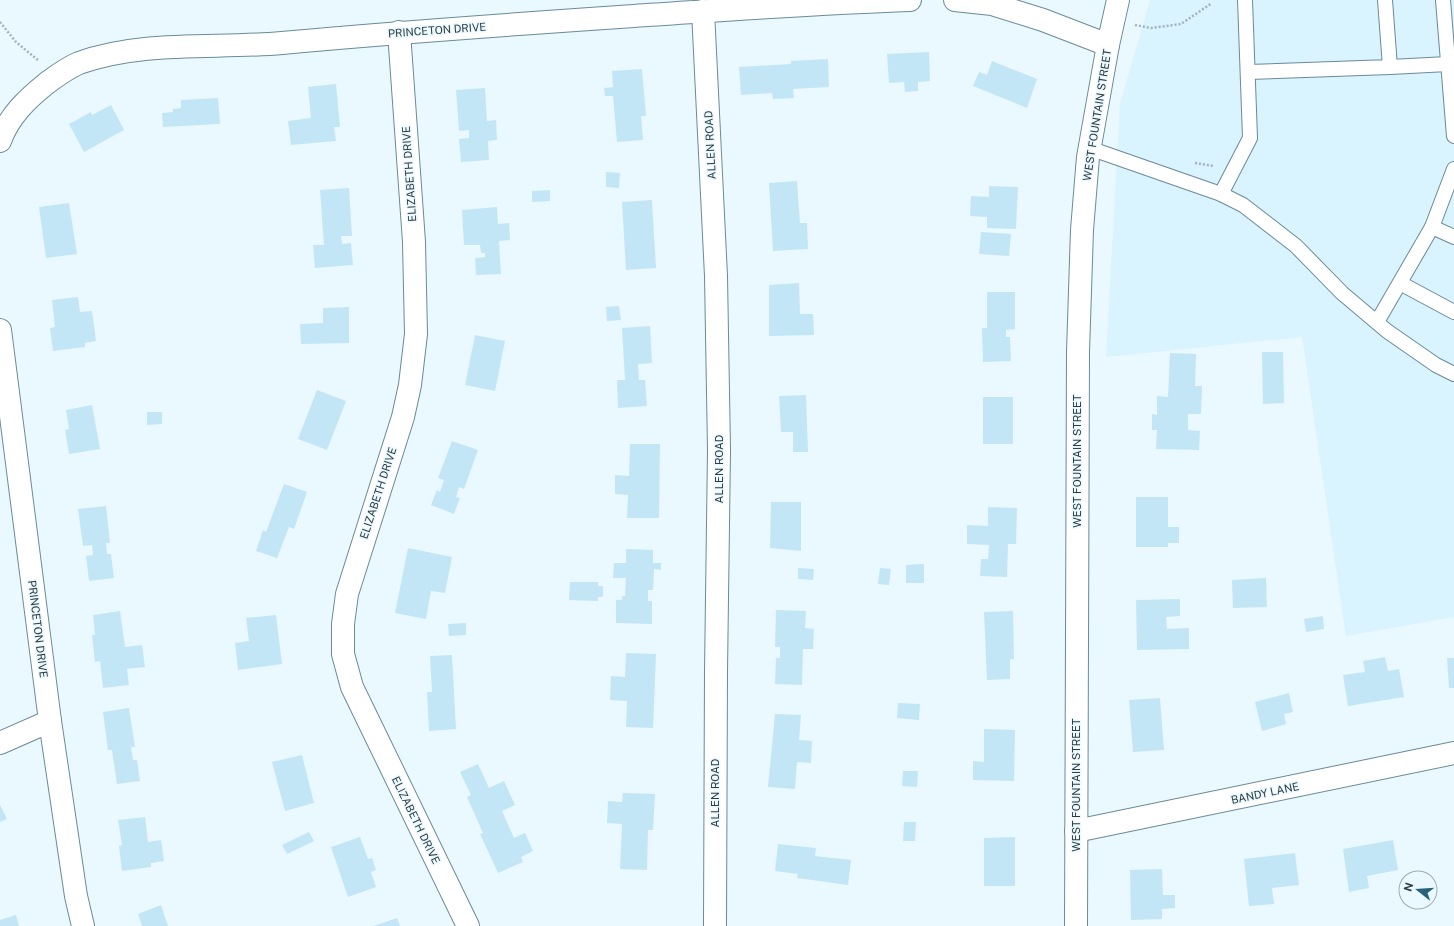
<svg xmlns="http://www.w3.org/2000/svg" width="1454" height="926" viewBox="0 0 1454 926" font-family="'Public Sans',sans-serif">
  <rect width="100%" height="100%" fill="#eaf8ff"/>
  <path fill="#d9f3ff" d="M1150,0H1454V617L1346,636L1302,337L1106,357L1120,104Z"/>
  <g fill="#c3e6f7">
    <path d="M929,52L930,81L918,82V91L905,92L904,82L889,83L887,54Z"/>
    <path d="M828,59L829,87L793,89L794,98L773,99L772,93L741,95L739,67L791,64V61Z"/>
    <path d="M992,61L1037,79L1027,108L973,86L979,72L987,75Z"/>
    <path d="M642,69L646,116H641L643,140L617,142L613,96H605L604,88L613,87L612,71Z"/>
    <path d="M336,84L340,127H334L336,141L291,145L288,121L311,118L308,87Z"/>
    <path d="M485,88L487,121L496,120L497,140L488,141L489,160L461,162L459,139L469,138V130L459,131L456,90Z"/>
    <path d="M218,98L220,124L163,127L162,113L173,112V109L181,108V100Z"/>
    <path d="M111,105L124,130L84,152L69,124L91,112L92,115Z"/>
    <path d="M606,172L620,173L619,188L606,187Z"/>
    <path d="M797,181L800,223H807L808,249L773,251L769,183Z"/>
    <path d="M989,186L1018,187L1016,229L987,228V217L970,216L971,196L989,197Z"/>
    <path d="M349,188L352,236H341L342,244L351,243L353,265L315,268L313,245H324L320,190Z"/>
    <path d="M550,190V201L532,202V191Z"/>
    <path d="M652,200L656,268L626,270L622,202Z"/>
    <path d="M69,203L77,254L46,258L39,207Z"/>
    <path d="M497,207L498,224L509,223L510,240L499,241L501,274L476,275L475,258L485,257V253H481L480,245H464L462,210Z"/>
    <path d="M981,232L1011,234L1009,256L979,254Z"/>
    <path d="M799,283L800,314H813L814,335L769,336V285Z"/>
    <path d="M987,292H1015V329L1006,330V337H1010L1011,361L983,362L982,328H987Z"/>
    <path d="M78,297L80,312L92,311L96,341L85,343V347L53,351L50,328L55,327L52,300Z"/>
    <path d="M619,306L621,320L607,321L606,307Z"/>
    <path d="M349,307V343L301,344L300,324L323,323V308Z"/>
    <path d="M650,326L652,363L638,364L639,380H645L647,406L618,408L617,380H625L622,328Z"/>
    <path d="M475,335L505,341L495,391L465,385Z"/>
    <path d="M1262,352H1283L1284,403L1263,404Z"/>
    <path d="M1170,353L1196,354L1195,386H1202L1201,414H1188V430L1200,431L1199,450L1156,449L1157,430H1152V414L1157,415V396L1168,397Z"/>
    <path d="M317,390L346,401L327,450L298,439Z"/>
    <path d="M806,395L808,452H793V432H781L779,396Z"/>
    <rect x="983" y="397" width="30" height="47"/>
    <path d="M92,405L100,449L69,454L65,430L69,429L66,410Z"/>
    <path d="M147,412H162V424L147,425Z"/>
    <path d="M452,441L478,450L464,489L459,487L456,497L460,498L454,514L431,505L437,490L440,492L444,480L438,478Z"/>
    <path d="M630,444H660L659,518H627L628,495L615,494V475L629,476Z"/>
    <path d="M284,484L307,492L294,529L289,527L277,558L256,551L263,530L266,532Z"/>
    <path d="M1136,497H1168V527H1179V543H1168V547H1136Z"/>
    <path d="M771,502H801V551L770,548Z"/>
    <path d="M106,506L110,543H106L107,554H111L114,578L89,581L86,556L93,555L92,545L83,546L78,509Z"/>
    <path d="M988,507L1017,508L1016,544H1008L1007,577L980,576L981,559H988L989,545L967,544V525L988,526Z"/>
    <path d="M408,548L452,557L445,593L431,591L426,619L395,613Z"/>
    <path d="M626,549L653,550V563H661V570L654,569L653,590H648V601H652V624L616,623V600H622V596H625L626,578H613L614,563H626Z"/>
    <path d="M924,564V583H906V565Z"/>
    <path d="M798,568L814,569L813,580L798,579Z"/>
    <path d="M880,568L891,569L889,585L878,584Z"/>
    <path d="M1266,578L1267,607L1233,608L1232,580Z"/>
    <path d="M570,582H598V586H603V597H598V601L569,600Z"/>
    <path d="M1180,599V616L1166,617L1167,629L1189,628V649L1137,650L1136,600Z"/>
    <path d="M776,610L806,611L805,628L814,629L813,649H803L802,685L775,684L776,658H780V647H775Z"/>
    <path d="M120,611L125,647L142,645L145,667L127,669L129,685L103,688L100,661L95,662L92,635H95L93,615Z"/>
    <path d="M1013,611L1014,659H1010V679L987,680L984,612Z"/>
    <path d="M276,615L282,664L238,670L235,643L249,641L246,618Z"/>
    <path d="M1323,616L1324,629L1306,632L1304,619Z"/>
    <path d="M466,623V635L449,636L448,624Z"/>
    <path d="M626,653L656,654L653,728L626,727L627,701L610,700L611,676L625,677Z"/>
    <path d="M452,655L456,729L429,731L427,692H432L430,656Z"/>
    <path d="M1385,657L1388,671L1399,669L1404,697L1348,706L1343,675L1365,672L1363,661Z"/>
    <path d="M1447,658H1454V688H1449Z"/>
    <path d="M1289,693L1293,712L1284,714L1286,724L1262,731L1255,702Z"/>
    <path d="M1160,698L1164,750L1133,752L1129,700Z"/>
    <path d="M898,703L920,704L919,720L897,718Z"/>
    <path d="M129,708L135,747H131L133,760H137L140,781L117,784L112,750H108L103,712Z"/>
    <path d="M775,714L801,715L799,740L812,741L811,763L797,762L795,789L768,787Z"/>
    <path d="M984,729L1015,730L1014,781L973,780V761L984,762Z"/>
    <path d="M302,755L314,803L285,811L272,762Z"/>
    <path d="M478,764L489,788L504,781L515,805L502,811L514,838L525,833L533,851L521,857L523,862L498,873L480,834L483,833L467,797L471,795L460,772Z"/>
    <path d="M903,771H918L917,787L902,786Z"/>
    <path d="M623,793L655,794L653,830H648L647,870L620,869L622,824L607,823L608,801L622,802Z"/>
    <path d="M0,805L7,819L0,822Z"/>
    <path d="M145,817L148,842L161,840L164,861L151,863V867L122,871L119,846L122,845L118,820Z"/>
    <path d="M904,822H916L915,841H903Z"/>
    <path d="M309,832L314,841L287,854L282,845Z"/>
    <path d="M360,837L368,859L372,858L376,870L371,872L376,887L348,897L331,847Z"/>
    <path d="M1015,837V886H984V838Z"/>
    <path d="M1393,840L1398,870L1367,876L1369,888L1349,892L1343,849Z"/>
    <path d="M778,844L816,848L815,856L851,860L848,885L797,878L798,874L775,871Z"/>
    <path d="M1295,853L1299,885L1272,888L1274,904L1249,906L1244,859Z"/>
    <path d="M1162,869L1163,895H1175V908L1162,909V919L1131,920L1130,870Z"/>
    <path d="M161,905L168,926H142L138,914Z"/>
    <path d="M16,915L19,926H0V920Z"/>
    <path d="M397,918L400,926H373Z"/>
  </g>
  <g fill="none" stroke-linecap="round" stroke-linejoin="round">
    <g stroke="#6a8a99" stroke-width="16">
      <g id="lane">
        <path d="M1443,0L1454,136"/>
        <path d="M1390,67L1448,64"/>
        <path d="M1248,72L1390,67L1385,0"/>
        <path d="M1089,148L1221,194L1243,205L1296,246L1342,293L1387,331L1436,365L1454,374"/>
        <path d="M1221,194L1250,138L1245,0"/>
        <path d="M1432,227L1454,169"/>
        <path d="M1400,283L1454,312"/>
        <path d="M1377,322L1432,227L1454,237"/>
      </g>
    </g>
    <g stroke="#6a8a99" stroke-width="24">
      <g id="street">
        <path d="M955,0L992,4L1043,20L1108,45"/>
        <path d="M703,11L716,276L719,450L716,672L715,926"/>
        <path d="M399,32L414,242L416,334L410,385L403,417L347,594L343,624V654L352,687L468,926"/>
        <path d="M0,141C9,116 27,99 47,83C58,75 67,68 79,63C144,40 215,49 282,43C399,32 517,24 634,16C726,10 818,3 910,0"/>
        <path d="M0,330L50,721L76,896L83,926"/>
        <path d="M0,743L50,721"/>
        <path d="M1076,831L1454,753"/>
      </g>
    </g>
    <g stroke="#6a8a99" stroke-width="24">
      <path id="secondary" d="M1076,926L1078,352L1082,230L1088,157L1108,45L1118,0"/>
    </g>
    <g stroke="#a4b2b9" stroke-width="2.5" stroke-dasharray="2 2" stroke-linecap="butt">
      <path d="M0,22L16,42L39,61"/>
      <path d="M1135,25L1151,28L1181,24L1212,3"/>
      <path d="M1195,163L1214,166"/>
    </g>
    <use href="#lane" stroke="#fff" stroke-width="14"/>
    <use href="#street" stroke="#fff" stroke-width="22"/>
    <use href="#secondary" stroke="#fff" stroke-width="22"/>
  </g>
  <g text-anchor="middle" stroke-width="3" stroke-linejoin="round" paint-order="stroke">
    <g font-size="11" fill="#2e3c42" stroke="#eaf8ff">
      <text transform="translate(437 30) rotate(-4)" y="4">PRINCETON DRIVE</text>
      <text transform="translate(1097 115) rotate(-81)" y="4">WEST FOUNTAIN STREET</text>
      <text transform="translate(710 145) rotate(-93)" y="4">ALLEN ROAD</text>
      <text transform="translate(409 174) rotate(-94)" y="4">ELIZABETH DRIVE</text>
      <text transform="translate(1077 461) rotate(-90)" y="4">WEST FOUNTAIN STREET</text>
      <text transform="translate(719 469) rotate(-90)" y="4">ALLEN ROAD</text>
      <text transform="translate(378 493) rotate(-72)" y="4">ELIZABETH DRIVE</text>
      <text transform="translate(38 629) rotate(83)" y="4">PRINCETON DRIVE</text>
      <text transform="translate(1076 785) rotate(-90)" y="4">WEST FOUNTAIN STREET</text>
      <text transform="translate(715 793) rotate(-90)" y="4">ALLEN ROAD</text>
      <text transform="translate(1265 793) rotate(-12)" y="4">BANDY LANE</text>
      <text transform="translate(416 820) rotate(64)" y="4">ELIZABETH DRIVE</text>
    </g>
  </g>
  <g transform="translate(1418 890) rotate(287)"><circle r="19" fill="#eaf8ff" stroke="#9fadb3"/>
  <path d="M0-3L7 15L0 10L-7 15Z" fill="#27627a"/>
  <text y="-6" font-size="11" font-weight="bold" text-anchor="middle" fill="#2e3c42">N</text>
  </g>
</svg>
